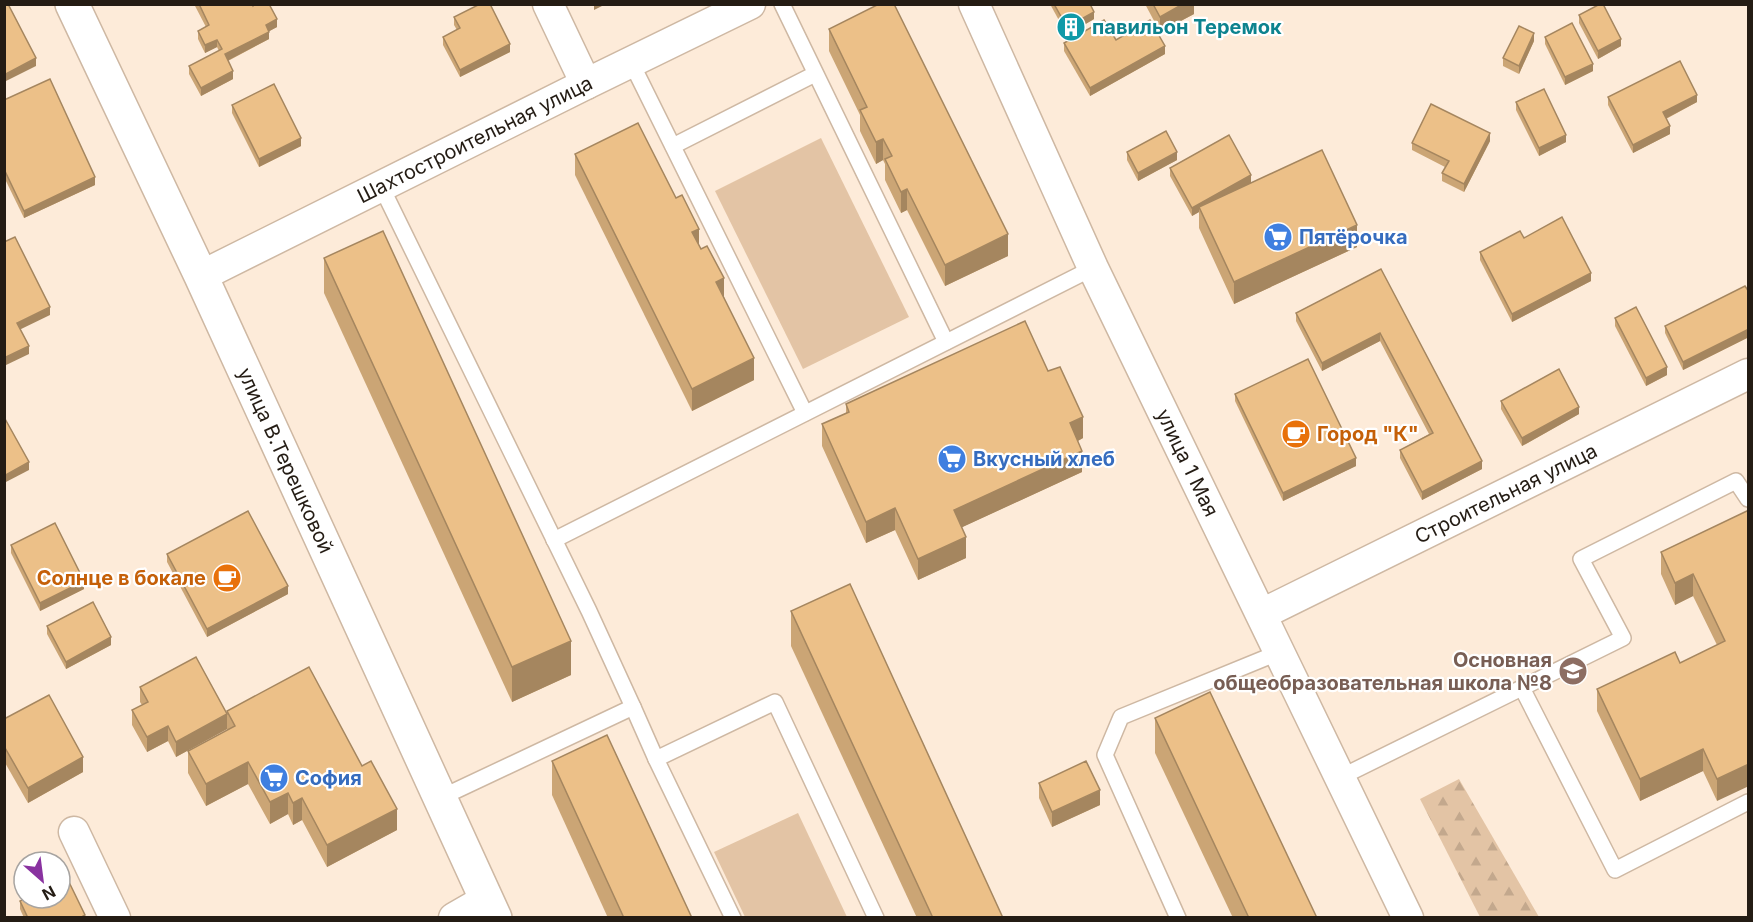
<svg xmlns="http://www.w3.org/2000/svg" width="1753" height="922" viewBox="0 0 1753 922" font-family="Inter,sans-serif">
  <defs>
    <pattern id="forest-firs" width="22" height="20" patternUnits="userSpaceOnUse" patternTransform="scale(1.5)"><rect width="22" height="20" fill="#e3c4a5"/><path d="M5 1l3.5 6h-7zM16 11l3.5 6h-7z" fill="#c3a88d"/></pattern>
  </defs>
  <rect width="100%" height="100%" fill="#fdebd9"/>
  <path fill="url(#forest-firs)" d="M1459,779L1539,917H1480L1420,799Z"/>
  <g fill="#e3c4a5">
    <path d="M821,138L909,317L803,369L715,191Z"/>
    <path d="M798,813L847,917H745L714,852Z"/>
  </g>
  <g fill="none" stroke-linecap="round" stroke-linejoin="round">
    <g stroke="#ceb8a3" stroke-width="18">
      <g id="lane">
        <path d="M782,4L946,342"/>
        <path d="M631,62L805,413"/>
        <path d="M673,146L815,74"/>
        <path d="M381,186L589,611L633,707L440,798"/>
        <path d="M554,540L1093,268"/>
        <path d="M1522,688L1615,870L1748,802"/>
        <path d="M633,707L656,759"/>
        <path d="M1341,777L1623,638L1581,559L1736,481L1748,499"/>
        <path d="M733,918L656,759L775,702L876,918"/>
        <path d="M1178,918L1105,755L1121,717L1280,652"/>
      </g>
    </g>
    <g stroke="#ceb8a3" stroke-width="33">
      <g id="street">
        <path d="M548,4L586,84"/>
        <path id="s1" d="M974,4L1093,268L1408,918"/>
        <path id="s2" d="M201,276L586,84L750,4"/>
        <path id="s3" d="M1262,614L1748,374"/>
        <path d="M74,832L115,918"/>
        <path d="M454,918L487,899"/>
      </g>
    </g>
    <g stroke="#ceb8a3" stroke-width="36">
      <g id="secondary">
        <path id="s4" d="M72,4L201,276L495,918"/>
      </g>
    </g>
    <use href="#lane" stroke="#fff" stroke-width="15"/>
    <use href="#street" stroke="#fff" stroke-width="30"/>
    <use href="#secondary" stroke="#fff" stroke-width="33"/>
  </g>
  <g fill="#cba575">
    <path d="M194,4H252L277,27L269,31V39L228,61L233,79L201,96L189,74V66L219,51L217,47L205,53L198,39V31L206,27Z"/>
    <path d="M1050,4H1090L1094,19L1067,35Z"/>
    <path d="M1145,4H1194V14L1160,32Z"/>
    <path d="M1579,15L1621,46L1598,59L1579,23Z"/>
    <path d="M454,17L510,52L460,77L443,45V37L457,30L454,25Z"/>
    <path d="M829,29L1008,256L945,286L907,210L901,213L885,180V164L883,160L876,164L860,131V115L829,51Z"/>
    <path d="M1545,37L1593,71L1565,85L1545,44Z"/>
    <path d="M1116,40L1165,54L1090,96L1064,51V43Z"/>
    <path d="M1534,41L1519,74L1503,66V58Z"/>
    <path d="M1608,97L1697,102L1666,119L1670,134L1633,153L1608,105Z"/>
    <path d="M4,100L95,185L24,218L4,177Z"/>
    <path d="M1516,102L1566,142L1539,156L1516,110Z"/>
    <path d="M232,105L301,146L259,167L232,113Z"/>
    <path d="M1490,141L1464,192L1442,181V173L1445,167L1412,150V143Z"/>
    <path d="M1127,152L1177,160L1138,181L1127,160Z"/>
    <path d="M575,154L699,245L724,297L754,380L692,411L575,175Z"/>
    <path d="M1170,168L1251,182L1357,247L1234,304L1199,228V212L1192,216L1170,176Z"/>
    <path d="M1480,252L1591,281L1512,322L1480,260Z"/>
    <path d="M324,258L571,675L512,702L324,293Z"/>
    <path d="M1381,269L1482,469L1422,500L1400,458V450L1429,434L1380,341L1322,371L1296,321V313Z"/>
    <path d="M1749,292V337L1683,370L1665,333V326Z"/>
    <path d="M1615,318L1667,375L1646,386L1615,326Z"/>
    <path d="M1048,371L1083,438L1078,441L1082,472L962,527L966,558L918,580L895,530L866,543L822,446V424L846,413V404Z"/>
    <path d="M1235,394L1356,466L1283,501L1235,401Z"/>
    <path d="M1501,401L1579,414L1522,446L1501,409Z"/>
    <path d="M1749,510L1717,801L1703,771L1640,801L1597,711V689L1680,663L1717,645L1693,596L1675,605L1661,574V552Z"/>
    <path d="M11,545L84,589L40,611L11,553Z"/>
    <path d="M167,554L288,594L207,637L167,562Z"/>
    <path d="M791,611L1003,918H917L791,646Z"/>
    <path d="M47,626L111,645L66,669L47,634Z"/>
    <path d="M140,687L227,729L176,757L168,741L147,752L132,725V710L142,705L140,702Z"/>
    <path d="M227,711L397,830L327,867L302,820L293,825L288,814L270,824L248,784L206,806L188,773V751L227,731Z"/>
    <path d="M1155,718L1317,918H1233L1155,753Z"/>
    <path d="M4,719L83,772L28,803L4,761Z"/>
    <path d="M552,761L692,918H608L552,795Z"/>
    <path d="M1039,783L1100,805L1052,827L1039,798Z"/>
    <path d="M20,901L85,918H24L20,909Z"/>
  </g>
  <g fill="#a5865f">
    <path d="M594,4H606L594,10Z"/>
    <path d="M1183,4H1194V14L1160,32V17Z"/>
    <path d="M1094,12V19L1067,35V27Z"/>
    <path d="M277,19V27L266,33V25Z"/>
    <path d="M269,32V39L225,62V54Z"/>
    <path d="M1534,33V41L1519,74V66Z"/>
    <path d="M1621,39V46L1598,59V51Z"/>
    <path d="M217,40V47L205,53V45Z"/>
    <path d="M510,44V52L460,77V70Z"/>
    <path d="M1165,46V54L1090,96V88Z"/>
    <path d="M36,58V66L4,82V75Z"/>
    <path d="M1593,64V71L1565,85V77Z"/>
    <path d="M233,71V79L201,96V88Z"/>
    <path d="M1697,95V102L1663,120V112Z"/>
    <path d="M1670,126V134L1633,153V145Z"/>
    <path d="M1490,133V141L1464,192V184Z"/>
    <path d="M1566,135V142L1539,156V148Z"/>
    <path d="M301,138V146L259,167V159Z"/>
    <path d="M883,139V160L876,164V142Z"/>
    <path d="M1177,152V160L1138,181V173Z"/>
    <path d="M1251,175V183L1199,207V212L1192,216V208Z"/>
    <path d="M95,177V185L24,218V211Z"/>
    <path d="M907,189V210L901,213V192Z"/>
    <path d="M1357,225V247L1234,304V282Z"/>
    <path d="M699,229V250L692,232Z"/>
    <path d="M1008,234V256L945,286V265Z"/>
    <path d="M1591,273V281L1512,322V314Z"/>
    <path d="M724,278V300L716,282Z"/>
    <path d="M50,307V315L17,331V323Z"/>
    <path d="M1749,329V337L1683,370V362Z"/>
    <path d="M1380,333V341L1322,371V363Z"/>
    <path d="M29,346V354L4,366V358Z"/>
    <path d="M754,358V380L692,411V389Z"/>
    <path d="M1667,367V375L1646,386V378Z"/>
    <path d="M1579,407V414L1522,446V438Z"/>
    <path d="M1083,417V438L1070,445V423Z"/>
    <path d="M1082,451V472L954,531V510Z"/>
    <path d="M1356,458V466L1283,501V493Z"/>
    <path d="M1482,461V469L1422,500V492Z"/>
    <path d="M29,462V470L4,483V476Z"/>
    <path d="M895,508V530L866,543V522Z"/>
    <path d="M966,537V558L918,580V559Z"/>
    <path d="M1693,574V596L1675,605V583Z"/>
    <path d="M84,581V589L40,611V603Z"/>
    <path d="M288,586V594L207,637V629Z"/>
    <path d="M111,637V645L66,669V662Z"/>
    <path d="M571,641V675L512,702V667Z"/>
    <path d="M227,714V729L176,757V742Z"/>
    <path d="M168,726V741L147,752V737Z"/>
    <path d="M1703,749V771L1640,801V779Z"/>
    <path d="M83,757V772L28,803V788Z"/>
    <path d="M248,762V784L206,806V784Z"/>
    <path d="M1749,764V786L1717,801V779Z"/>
    <path d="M1100,790V805L1052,827V812Z"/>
    <path d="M288,793V814L270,824V802Z"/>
    <path d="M302,798V820L293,825V803Z"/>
    <path d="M397,809V830L327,867V845Z"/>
  </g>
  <g fill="#ecc088" stroke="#a5865f" stroke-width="1.5">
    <path d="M4,4H8L36,58L4,75Z"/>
    <path d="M199,4H252L253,6L255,4H269L277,19L266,25L269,32L225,54L233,71L201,88L189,66L222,49L217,40L205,45L198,31L209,25Z"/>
    <path d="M480,4H490L510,44L460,70L443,37L460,28L454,17Z"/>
    <path d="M879,4H894L1008,234L945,265L907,189L901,192L885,159L892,156L883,139L876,142L860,110L867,107L829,29Z"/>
    <path d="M1054,4H1090L1094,12L1067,27Z"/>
    <path d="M1153,4H1183L1160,17Z"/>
    <path d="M1600,4H1603L1621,39L1598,51L1579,15Z"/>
    <path d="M1104,20L1116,40L1150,20L1165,46L1090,88L1064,43Z"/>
    <path d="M1572,23L1593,64L1565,77L1545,37Z"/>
    <path d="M1519,26L1534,33L1519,66L1503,58Z"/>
    <path d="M1680,61L1697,95L1663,112L1670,126L1633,145L1608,97Z"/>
    <path d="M50,79L95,177L24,211L4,169V100Z"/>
    <path d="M274,84L301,138L259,159L232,105Z"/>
    <path d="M1544,89L1566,135L1539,148L1516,102Z"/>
    <path d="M1431,104L1490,133L1464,184L1442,173L1449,161L1412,143Z"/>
    <path d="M638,123L676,198L682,195L699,229L692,232L701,249L707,246L724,278L716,282L754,358L692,389L575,154Z"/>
    <path d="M1166,131L1177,152L1138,173L1127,152Z"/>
    <path d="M1229,135L1251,175L1192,208L1170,168Z"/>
    <path d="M1322,150L1357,225L1234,282L1199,207Z"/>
    <path d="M1562,217L1591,273L1512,314L1480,252L1520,231L1524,238Z"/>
    <path d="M383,231L571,641L512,667L324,258Z"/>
    <path d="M15,237L50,307L17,323L29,346L4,358V242Z"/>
    <path d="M1381,269L1482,461L1422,492L1400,450L1433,433L1380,333L1322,363L1296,313Z"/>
    <path d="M1745,286L1749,292V329L1683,362L1665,326Z"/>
    <path d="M1636,307L1667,367L1646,378L1615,318Z"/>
    <path d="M1025,321L1048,371L1060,367L1083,417L1070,423L1082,451L954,510L966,537L918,559L895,508L866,522L822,424L849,412L846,404Z"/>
    <path d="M1308,359L1356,458L1283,493L1235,394Z"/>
    <path d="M1559,369L1579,407L1522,438L1501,401Z"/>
    <path d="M4,417L29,462L4,476Z"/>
    <path d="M1749,510V764L1717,779L1703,749L1640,779L1597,689L1675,652L1680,663L1725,641L1693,574L1675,583L1661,552Z"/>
    <path d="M248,511L288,586L207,629L167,554Z"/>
    <path d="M55,523L84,581L40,603L11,545Z"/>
    <path d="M850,584L1003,918H933L791,611Z"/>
    <path d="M93,602L111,637L66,662L47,626Z"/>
    <path d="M196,657L227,714L176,742L168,726L147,737L132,710L148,702L140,687Z"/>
    <path d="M309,667L362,766L371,761L397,809L327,845L302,798L293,803L288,793L270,802L248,762L206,784L188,751L235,726L227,711Z"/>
    <path d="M1210,692L1317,918H1249L1155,718Z"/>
    <path d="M49,695L83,757L28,788L4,746V719Z"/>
    <path d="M607,735L692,918H624L552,761Z"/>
    <path d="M1086,761L1100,790L1052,812L1039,783Z"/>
    <path d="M67,878L85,915L80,918H28L20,901L26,898H60V881Z"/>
  </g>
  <defs>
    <g id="building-disc" transform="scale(1.5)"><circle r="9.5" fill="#0f9aa8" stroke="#fff"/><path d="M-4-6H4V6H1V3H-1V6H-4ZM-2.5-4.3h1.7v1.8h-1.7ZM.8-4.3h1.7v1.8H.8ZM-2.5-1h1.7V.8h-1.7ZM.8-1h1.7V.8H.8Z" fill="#fff"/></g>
    <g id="supermarket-disc" transform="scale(1.5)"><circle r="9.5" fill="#3f7fe0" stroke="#fff"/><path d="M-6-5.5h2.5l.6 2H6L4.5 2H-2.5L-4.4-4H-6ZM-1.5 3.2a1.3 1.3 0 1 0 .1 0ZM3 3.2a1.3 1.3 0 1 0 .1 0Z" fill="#fff"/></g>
    <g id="cafe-disc" transform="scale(1.5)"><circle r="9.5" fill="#e8710a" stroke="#fff"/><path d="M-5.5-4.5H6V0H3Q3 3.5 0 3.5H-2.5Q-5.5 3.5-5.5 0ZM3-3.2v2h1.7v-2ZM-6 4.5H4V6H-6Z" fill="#fff"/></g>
    <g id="school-disc" transform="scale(1.5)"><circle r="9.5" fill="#8d6e63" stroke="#fff"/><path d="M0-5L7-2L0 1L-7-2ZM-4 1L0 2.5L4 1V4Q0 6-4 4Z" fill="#fff"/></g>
  </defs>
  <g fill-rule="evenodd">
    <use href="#building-disc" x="1071" y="27"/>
    <use href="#supermarket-disc" x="1278" y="237"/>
    <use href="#cafe-disc" x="1296" y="434"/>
    <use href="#supermarket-disc" x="952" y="459"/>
    <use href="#cafe-disc" x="227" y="578"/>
    <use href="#school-disc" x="1573" y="671"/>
    <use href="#supermarket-disc" x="274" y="778"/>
  </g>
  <g text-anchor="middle" stroke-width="4.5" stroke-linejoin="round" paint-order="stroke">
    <g font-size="20" font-weight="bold" fill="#0d838f" stroke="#fff" text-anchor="start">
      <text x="1092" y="34">павильон Теремок</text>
    </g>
    <g font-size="20" fill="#241c14" stroke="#fff">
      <text dy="7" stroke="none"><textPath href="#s2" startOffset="306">Шахтостроительная улица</textPath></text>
      <text dy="7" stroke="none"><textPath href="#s4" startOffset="504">улица В.Терешковой</textPath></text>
      <text dy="7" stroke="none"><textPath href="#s1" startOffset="506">улица 1 Мая</textPath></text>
      <text dy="7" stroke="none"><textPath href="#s3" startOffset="272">Строительная улица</textPath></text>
    </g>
    <g font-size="20" font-weight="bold" fill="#366cbe" stroke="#fff" text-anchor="start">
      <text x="1299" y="244">Пятёрочка</text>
      <text x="973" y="466">Вкусный хлеб</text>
      <text x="295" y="785">София</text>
    </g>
    <g font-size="20" font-weight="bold" fill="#c56008" stroke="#fff" text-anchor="start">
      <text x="1317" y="441">Город "К"</text>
      <text x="206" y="585" text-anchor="end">Солнце в бокале</text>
    </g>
    <g font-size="20" font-weight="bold" fill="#785e54" stroke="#fff" text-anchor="end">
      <text x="1552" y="667">Основная<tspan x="1552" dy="23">общеобразовательная школа №8</tspan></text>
    </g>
  </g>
  <rect width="1753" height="922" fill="none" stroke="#241c14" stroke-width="12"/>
  <g transform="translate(42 880) rotate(152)"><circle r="28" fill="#ffffff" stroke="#a7a4a1" stroke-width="1.5"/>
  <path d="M0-4.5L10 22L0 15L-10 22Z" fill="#8932a0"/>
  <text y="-9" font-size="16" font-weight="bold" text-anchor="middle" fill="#241c14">N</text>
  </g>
</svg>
